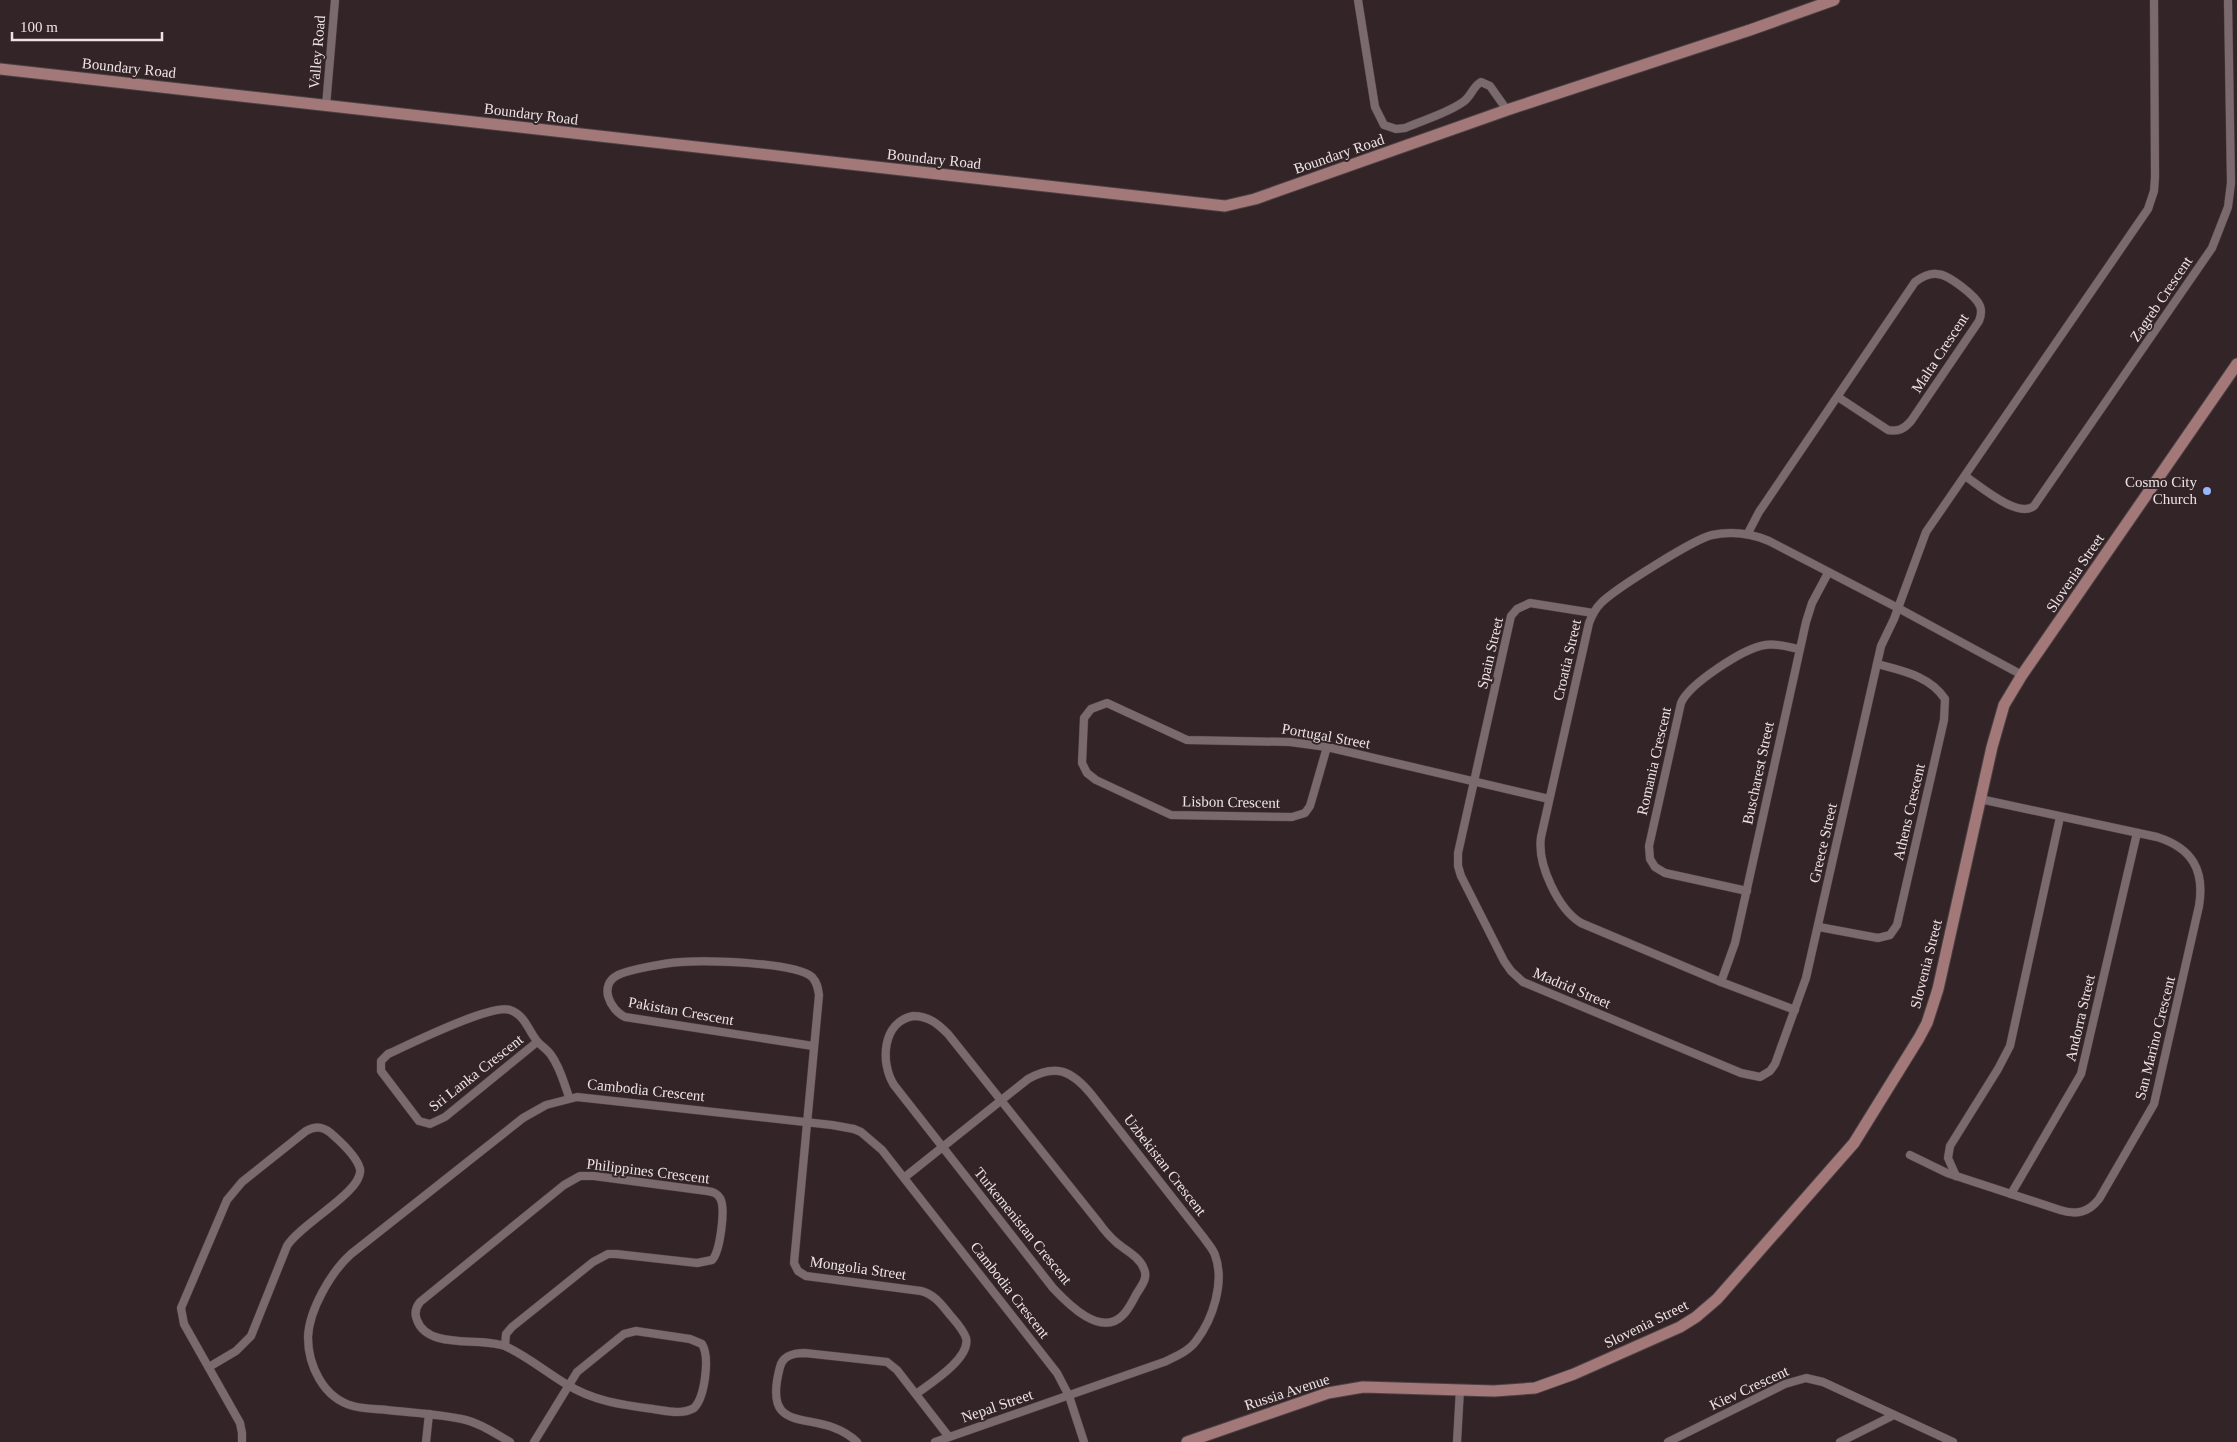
<svg xmlns="http://www.w3.org/2000/svg" width="2237" height="1442" viewBox="0 0 2237 1442" font-family="Georgia,serif">
  <rect width="100%" height="100%" fill="#322427"/>
  <g fill="none" stroke-linecap="round" stroke-linejoin="round">
    <g stroke="#4c4043" stroke-width="9">
      <g id="street">
        <path d="M1358,0L1375,107L1384,125L1396,129L1405,128C1423,120 1446,114 1463,102C1471,97 1473,86 1481,82L1490,86L1507,110"/>
        <path d="M326,106L335,0"/>
        <path d="M1965,476C1980,486 2018,519 2034,506L2212,248L2228,207L2231,183L2228,0"/>
        <path d="M1748,533L1759,512L1915,282C1922,277 1929,273 1937,274C1948,274 1976,296 1980,306C1982,311 1981,316 1979,321L1911,421C1904,429 1898,432 1888,430L1838,397"/>
        <path d="M1593,613L1530,603L1517,609L1511,616L1458,853V866L1461,876L1504,961L1511,971L1523,982L1741,1073L1760,1077L1770,1071L1775,1064L1806,978L1881,646L1894,619L1926,532L2148,209L2154,191L2155,177L2154,0"/>
        <path d="M1327,747L1310,806L1305,813L1292,817L1171,815L1096,780L1087,773L1082,763L1084,718L1091,709L1107,703L1187,740L1290,742L1327,747L1549,799"/>
        <path d="M1747,891L1665,873L1655,867L1650,859L1649,846L1681,703C1689,684 1744,648 1765,645C1777,643 1788,647 1799,649"/>
        <path d="M1819,927L1878,938L1890,935L1897,925L1944,720L1945,699C1930,676 1903,671 1877,664"/>
        <path d="M1721,982L1735,943L1806,622L1812,603L1828,573"/>
        <path d="M1795,1010L1721,982L1581,923C1558,909 1537,864 1541,837L1589,623C1592,615 1595,609 1601,603C1615,589 1694,539 1712,535C1732,531 1750,533 1769,541L1898,608L2022,675"/>
        <path d="M913,1016C929,1016 938,1024 948,1034L1099,1223C1104,1230 1110,1237 1117,1243C1125,1250 1140,1257 1144,1269C1148,1278 1142,1285 1137,1293C1133,1300 1129,1309 1123,1315C1101,1338 1068,1304 1053,1288L894,1085C880,1063 882,1022 913,1016Z"/>
        <path d="M537,1042L445,1117L430,1124L419,1121L381,1071V1061L388,1054C408,1045 492,1003 510,1010C525,1015 528,1030 537,1041C541,1046 547,1049 551,1055C560,1067 564,1083 569,1097"/>
        <path d="M813,1046L625,1017C610,1010 598,985 618,975C631,969 666,963 681,962C705,960 795,962 812,977C817,982 818,988 819,995L794,1263L798,1271L806,1276L921,1291C934,1294 942,1305 950,1315C956,1322 963,1329 966,1338C971,1358 931,1383 916,1394"/>
        <path d="M1910,1155L1947,1173L2060,1210C2076,1215 2088,1213 2099,1199L2154,1104L2199,906C2205,870 2192,848 2157,837L1980,799"/>
        <path d="M1956,1176L1948,1158L1950,1146L1998,1069L2010,1046L2060,817"/>
        <path d="M905,1177L1028,1079C1056,1063 1072,1071 1091,1094L1204,1238C1208,1244 1213,1249 1215,1255C1225,1282 1213,1319 1196,1341C1189,1351 1175,1357 1164,1362L935,1442"/>
        <path d="M2011,1194L2081,1074L2137,833"/>
        <path d="M505,1346L506,1334L512,1327L593,1262L608,1254H616L697,1263L712,1260C720,1252 726,1208 720,1198C717,1193 713,1192 707,1191L594,1176H580L564,1185L420,1302C416,1307 414,1313 417,1320C428,1351 483,1336 507,1347C528,1357 546,1372 566,1384C593,1401 622,1405 653,1409C667,1411 682,1415 694,1408C705,1397 710,1357 702,1344L690,1339L636,1331L624,1334L577,1372L534,1442"/>
        <path d="M209,1367L236,1351L251,1336L287,1246C300,1224 364,1191 360,1169C357,1157 343,1144 334,1136C325,1127 317,1125 306,1131L242,1182L227,1200L181,1308L184,1324L240,1423L242,1433V1442"/>
        <path d="M426,1442L429,1414"/>
        <path d="M510,1442C496,1434 482,1424 466,1420C440,1414 413,1413 387,1410C376,1409 363,1409 353,1406C323,1398 308,1365 308,1337C309,1310 331,1272 351,1254L523,1118L546,1105L577,1097L832,1125L854,1129L861,1132L882,1150L1057,1373L1069,1396L1084,1442"/>
        <path d="M857,1442C819,1405 760,1442 780,1367C783,1355 794,1353 805,1353L887,1362L897,1370L949,1437"/>
        <path d="M1457,1442L1460,1389"/>
        <path d="M1668,1442L1785,1384L1806,1378L1823,1382L1953,1442"/>
        <path d="M1840,1442L1894,1415"/>
      </g>
    </g>
    <g stroke="#4c4043" stroke-width="13">
      <g id="secondary">
        <path d="M0,69L1225,206L1255,199L1507,110L1750,30L1834,0"/>
        <path d="M1187,1442L1328,1393L1363,1387L1494,1391L1535,1388L1574,1374L1680,1327L1696,1317L1717,1299L1854,1143L1919,1038L1927,1023L1938,989L1992,747L2004,705L2022,675L2237,364"/>
      </g>
    </g>
    <use href="#street" stroke="#7a6a6d" stroke-width="8"/>
    <use href="#secondary" stroke="#a27878" stroke-width="11"/>
  </g>
  <circle fill="#98b5fd" stroke="#322427" stroke-width="2" cx="2207" cy="491" r="5"/>
  <g text-anchor="middle" stroke-width="4" stroke-linejoin="round" paint-order="stroke">
    <g font-size="15" fill="#ede3e5" stroke="#322427">
      <text transform="translate(317 52) rotate(-85)" y="5">Valley Road</text>
      <text transform="translate(129 68) rotate(6)" y="5">Boundary Road</text>
      <text transform="translate(531 114) rotate(7)" y="5">Boundary Road</text>
      <text transform="translate(1339 154) rotate(-19)" y="5">Boundary Road</text>
      <text transform="translate(934 159) rotate(6)" y="5">Boundary Road</text>
      <text transform="translate(2161 299) rotate(-56)" y="5">Zagreb Crescent</text>
      <text transform="translate(1940 353) rotate(-57)" y="5">Malta Crescent</text>
      <text transform="translate(2075 573) rotate(-56)" y="5">Slovenia Street</text>
      <text transform="translate(1490 653) rotate(-77)" y="5">Spain Street</text>
      <text transform="translate(1567 660) rotate(-77)" y="5">Croatia Street</text>
      <text transform="translate(1326 736) rotate(10)" y="5">Portugal Street</text>
      <text transform="translate(1654 761) rotate(-77)" y="5">Romania Crescent</text>
      <text transform="translate(1758 773) rotate(-78)" y="5">Buscharest Street</text>
      <text transform="translate(1231 802) rotate(1)" y="5">Lisbon Crescent</text>
      <text transform="translate(1909 812) rotate(-77)" y="5">Athens Crescent</text>
      <text transform="translate(1823 843) rotate(-77)" y="5">Greece Street</text>
      <text transform="translate(1926 964) rotate(-76)" y="5">Slovenia Street</text>
      <text transform="translate(1572 988) rotate(23)" y="5">Madrid Street</text>
      <text transform="translate(681 1011) rotate(10)" y="5">Pakistan Crescent</text>
      <text transform="translate(2080 1018) rotate(-77)" y="5">Andorra Street</text>
      <text transform="translate(2155 1038) rotate(-76)" y="5">San Marino Crescent</text>
      <text transform="translate(476 1073) rotate(-38)" y="5">Sri Lanka Crescent</text>
      <text transform="translate(646 1090) rotate(6)" y="5">Cambodia Crescent</text>
      <text transform="translate(1165 1165) rotate(52)" y="5">Uzbekistan Crescent</text>
      <text transform="translate(648 1171) rotate(7)" y="5">Philippines Crescent</text>
      <text transform="translate(1023 1226) rotate(51)" y="5">Turkemenistan Crescent</text>
      <text transform="translate(858 1268) rotate(8)" y="5">Mongolia Street</text>
      <text transform="translate(1010 1290) rotate(52)" y="5">Cambodia Crescent</text>
      <text transform="translate(1646 1324) rotate(-26)" y="5">Slovenia Street</text>
      <text transform="translate(1749 1388) rotate(-25)" y="5">Kiev Crescent</text>
      <text transform="translate(1287 1392) rotate(-18)" y="5">Russia Avenue</text>
      <text transform="translate(997 1406) rotate(-19)" y="5">Nepal Street</text>
    </g>
    <g font-size="15" fill="#ede3e5" stroke="#322427" text-anchor="end">
      <text x="2197" y="487">Cosmo City<tspan x="2197" dy="17">Church</tspan></text>
    </g>
  </g>
  <path d="M12 32v8h150v-8" fill="none" stroke="#ede3e5" stroke-width="2.5"/>
  <text x="20" y="32" font-size="15" fill="#ede3e5" stroke="#322427" stroke-width="4" paint-order="stroke">100 m</text>
</svg>
